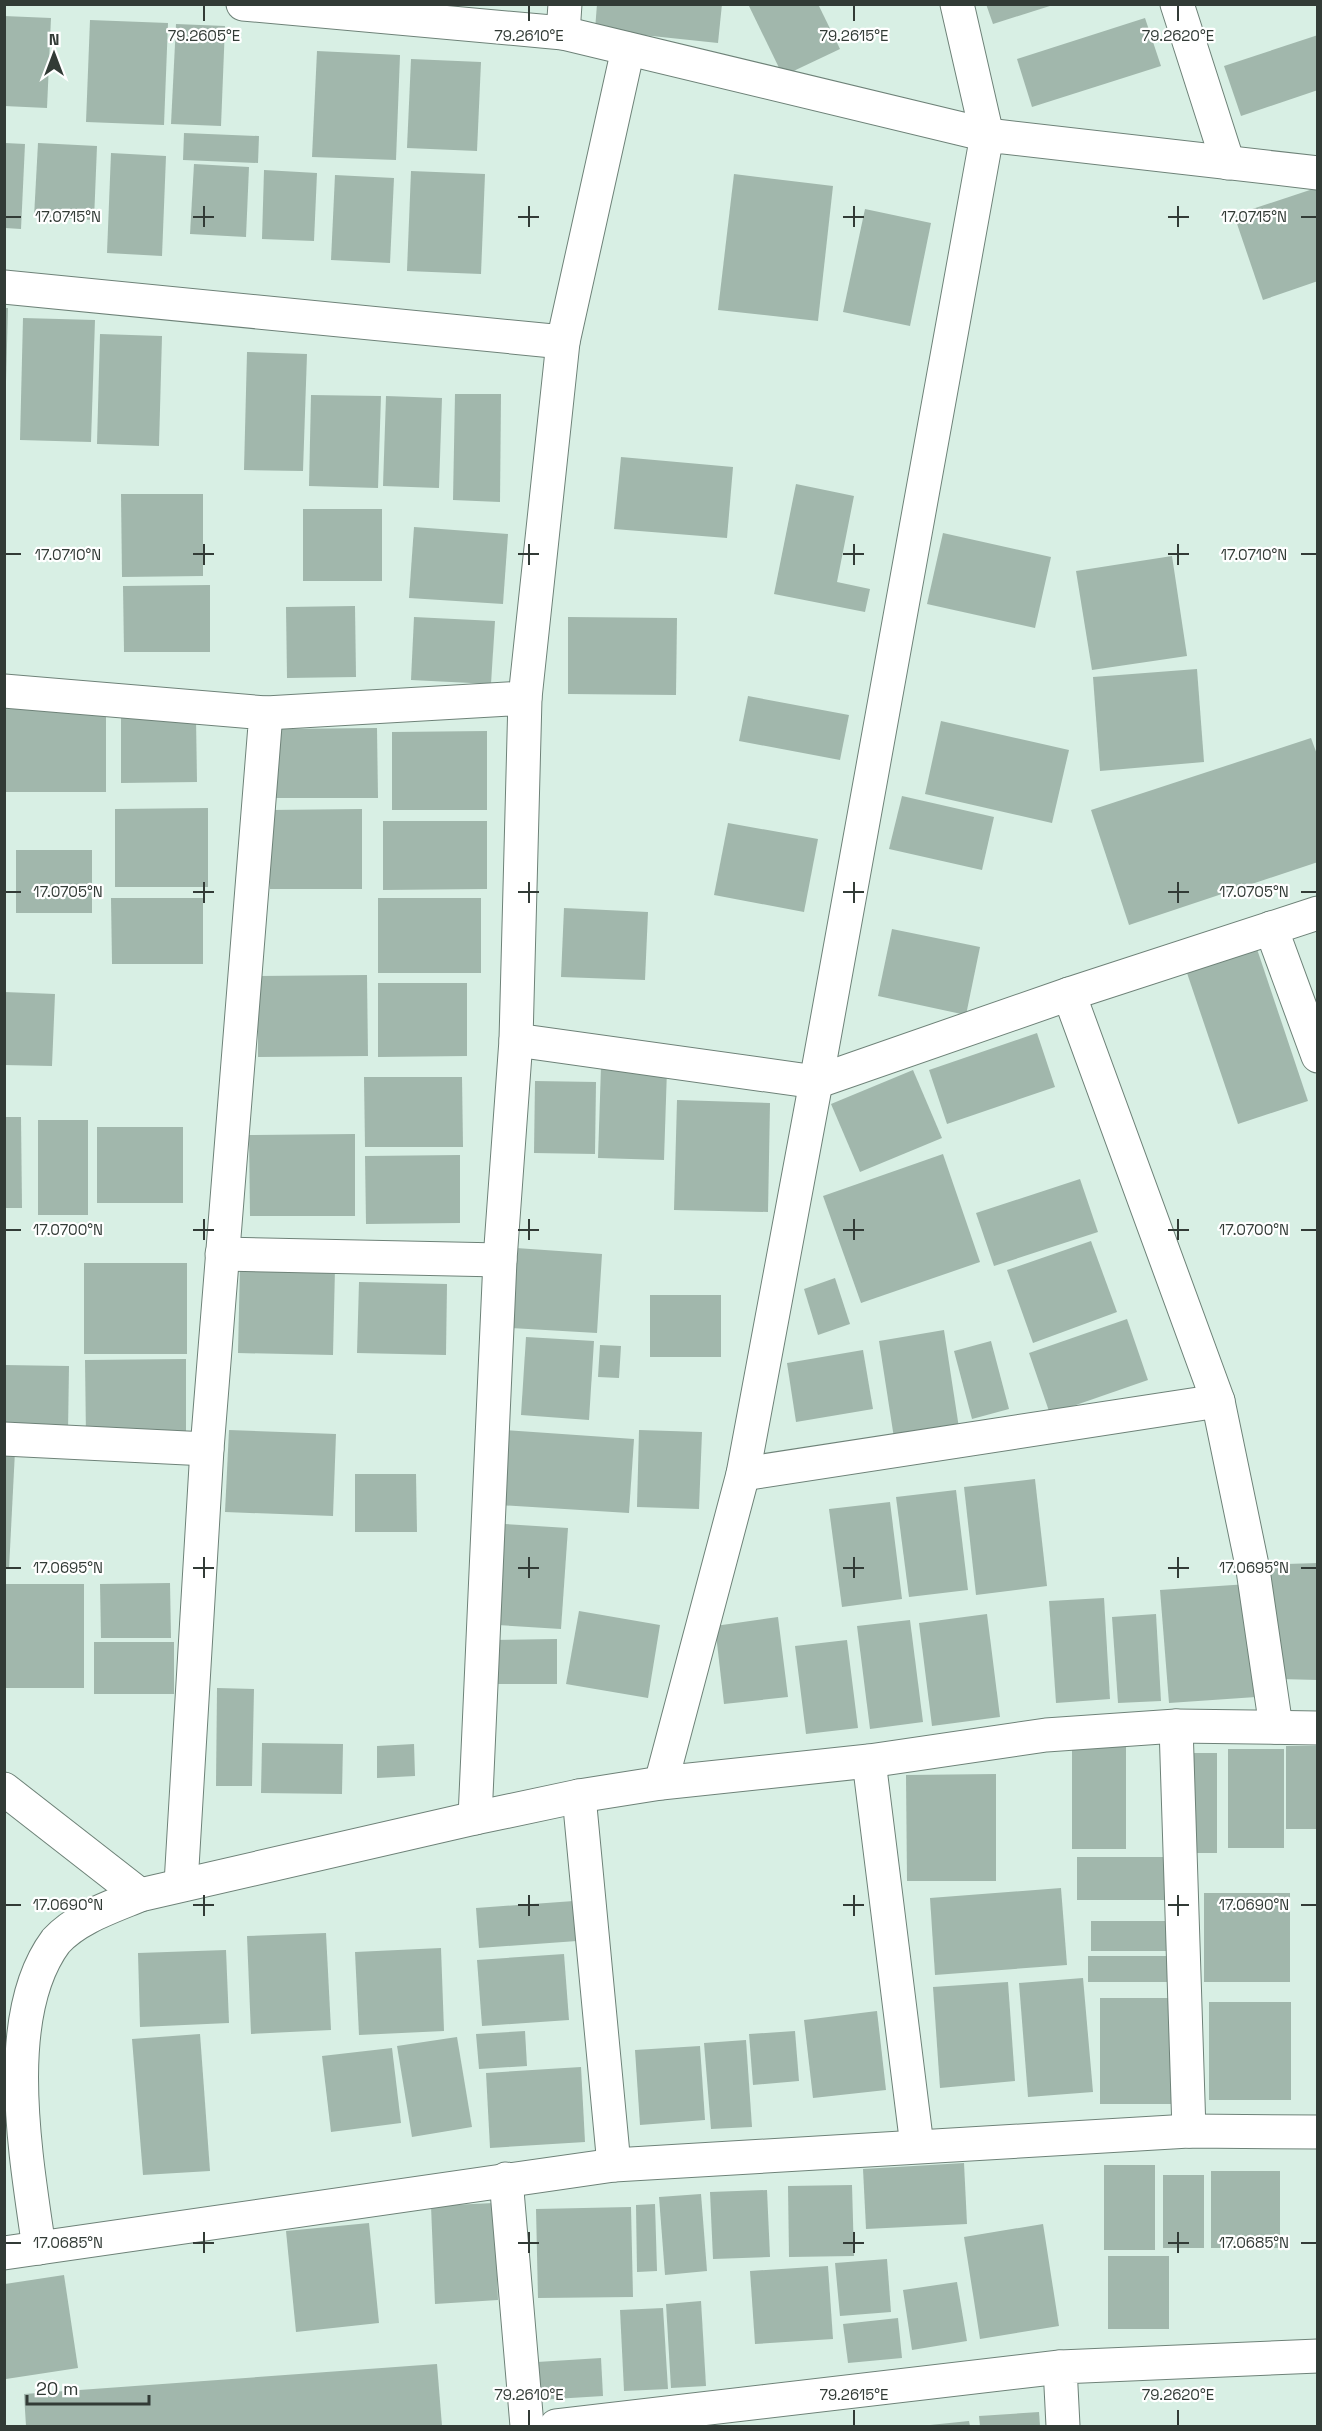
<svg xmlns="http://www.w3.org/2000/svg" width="1322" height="2431" viewBox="0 0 1322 2431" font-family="'Space Grotesk',sans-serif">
  <rect width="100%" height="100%" fill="#d8efe4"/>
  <g fill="#a1b7ac">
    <path d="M597,4H722L718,43L595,30Z"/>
    <path d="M748,4H818L840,49L783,76Z"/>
    <path d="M986,4H1053V5L993,24Z"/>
    <path d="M4,16L51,18L47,108L4,106Z"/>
    <path d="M1145,18L1161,66L1032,107L1017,59Z"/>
    <path d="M90,20L168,23L164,125L86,122Z"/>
    <path d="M176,24L225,26L221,126L171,124Z"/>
    <path d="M1318,35V90L1241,116L1224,66Z"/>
    <path d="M317,51L400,55L396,160L312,157Z"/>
    <path d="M411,59L481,62L477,151L407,148Z"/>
    <path d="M184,133L259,136L258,163L183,160Z"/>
    <path d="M5,143L25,144L21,229L5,228Z"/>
    <path d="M38,143L97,146L94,220L34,217Z"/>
    <path d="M111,153L166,156L162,256L107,253Z"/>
    <path d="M194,164L249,167L246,237L190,234Z"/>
    <path d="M264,170L317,173L314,241L262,239Z"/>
    <path d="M411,171L485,174L481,274L407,271Z"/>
    <path d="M734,174L833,186L818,321L718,310Z"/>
    <path d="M335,175L394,178L390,263L331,260Z"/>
    <path d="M1316,188L1318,281L1263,300L1234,215Z"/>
    <path d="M865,209L931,223L910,326L843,312Z"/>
    <path d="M4,308H8L6,382H4Z"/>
    <path d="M23,318L95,320L91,442L20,440Z"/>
    <path d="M100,334L162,336L159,446L97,444Z"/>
    <path d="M247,352L307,354L303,471L244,470Z"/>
    <path d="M455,394H501L500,502L453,500Z"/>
    <path d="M311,395L381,396L378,488L309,486Z"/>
    <path d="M386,396L442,398L439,488L383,486Z"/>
    <path d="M621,457L733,467L727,538L614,529Z"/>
    <path d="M796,484L854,496L837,582L870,589L865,612L774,594Z"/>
    <path d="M121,494H203V576L122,577Z"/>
    <rect x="303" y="509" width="79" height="72"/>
    <path d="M414,527L508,534L503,604L409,598Z"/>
    <path d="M943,533L1051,557L1035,628L927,604Z"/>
    <path d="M1172,556L1187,656L1092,670L1076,571Z"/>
    <path d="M210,585V652H124L123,586Z"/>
    <path d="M355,606L356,677L287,678L286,607Z"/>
    <path d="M414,617L495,621L491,684L411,680Z"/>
    <path d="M568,617L677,618L676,695L568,694Z"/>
    <path d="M1197,669L1204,762L1100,771L1093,677Z"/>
    <path d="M748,696L849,715L840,760L739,741Z"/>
    <path d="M106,706V792H4V707Z"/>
    <path d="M121,717H196L197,782L121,783Z"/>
    <path d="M941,721L1069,750L1052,823L925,794Z"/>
    <path d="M377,728L378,798H276V729Z"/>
    <path d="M487,731V810H392V732Z"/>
    <path d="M1311,738L1318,757V862L1129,925L1091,810Z"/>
    <path d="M902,796L994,817L982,870L889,849Z"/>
    <path d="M208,808V887H115V809Z"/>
    <path d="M362,809V889H270L269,810Z"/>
    <path d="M383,821H487V889L383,890Z"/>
    <path d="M728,823L818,839L804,912L714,895Z"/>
    <rect x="16" y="850" width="76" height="63"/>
    <path d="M111,898H203V964H112Z"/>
    <rect x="378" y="898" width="103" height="75"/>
    <path d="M564,908L648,912L645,980L561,977Z"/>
    <path d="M892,929L980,947L966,1015L878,996Z"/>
    <path d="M1257,949L1308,1101L1238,1124L1187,973Z"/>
    <path d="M367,975L368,1056L258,1057V976Z"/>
    <path d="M378,983H467V1056L378,1057Z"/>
    <path d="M4,992L55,994L52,1066L4,1065Z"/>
    <path d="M1037,1033L1055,1087L947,1124L929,1070Z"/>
    <path d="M601,1067L667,1069L664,1160L598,1158Z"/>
    <path d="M913,1070L942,1138L860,1172L831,1104Z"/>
    <path d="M364,1077H462L463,1147H365Z"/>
    <path d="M535,1081L596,1082L595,1154L534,1153Z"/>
    <path d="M677,1100L770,1103L768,1212L674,1210Z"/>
    <path d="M4,1117H21L22,1208H4Z"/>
    <rect x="38" y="1120" width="50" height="95"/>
    <rect x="97" y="1127" width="86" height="76"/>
    <path d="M355,1134V1216H250L249,1135Z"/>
    <path d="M943,1154L980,1262L861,1303L823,1196Z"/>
    <path d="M460,1155V1223L366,1224L365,1156Z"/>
    <path d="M1080,1179L1098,1232L994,1266L976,1213Z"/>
    <path d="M1091,1241L1117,1312L1033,1343L1007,1270Z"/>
    <path d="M516,1248L602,1254L597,1333L511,1328Z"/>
    <rect x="84" y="1263" width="103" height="91"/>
    <path d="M240,1265L335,1268L333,1355L238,1353Z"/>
    <path d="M835,1278L850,1324L818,1335L804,1289Z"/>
    <path d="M359,1282L447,1284L446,1355L357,1353Z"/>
    <rect x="650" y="1295" width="71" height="62"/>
    <path d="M1127,1319L1148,1380L1050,1414L1029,1353Z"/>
    <path d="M944,1330L959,1428L894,1438L879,1341Z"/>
    <path d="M526,1337L594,1341L589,1420L521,1415Z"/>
    <path d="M991,1341L1009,1409L972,1419L954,1351Z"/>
    <path d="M600,1345L621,1346L619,1378L598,1377Z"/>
    <path d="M863,1350L873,1409L796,1422L787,1363Z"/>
    <path d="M186,1359V1437L86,1438L85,1360Z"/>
    <path d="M4,1365L69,1366L68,1432L4,1431Z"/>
    <path d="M229,1430L336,1434L333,1516L225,1512Z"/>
    <path d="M504,1430L634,1439L629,1513L499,1505Z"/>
    <path d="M639,1430L702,1432L699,1509L637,1507Z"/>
    <path d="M4,1450L15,1451L9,1569H4Z"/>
    <path d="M355,1474H416L417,1532H355Z"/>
    <path d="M1035,1479L1047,1586L976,1595L964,1487Z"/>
    <path d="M956,1490L968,1590L909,1597L896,1497Z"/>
    <path d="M890,1502L902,1599L842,1607L829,1509Z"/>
    <path d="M505,1524L568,1528L561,1629L498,1625Z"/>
    <path d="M1318,1563V1680L1280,1679L1258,1565Z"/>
    <path d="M170,1583L171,1638H101L100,1584Z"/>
    <rect x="5" y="1584" width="79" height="104"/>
    <path d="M1248,1584L1256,1697L1169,1703L1160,1590Z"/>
    <path d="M1104,1598L1110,1699L1056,1703L1049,1601Z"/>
    <path d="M579,1611L660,1625L648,1698L566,1684Z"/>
    <path d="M987,1614L1000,1717L932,1726L919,1623Z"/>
    <path d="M1156,1614L1161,1701L1118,1703L1112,1617Z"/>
    <path d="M778,1617L788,1697L724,1704L715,1626Z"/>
    <path d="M910,1620L923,1722L870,1729L857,1626Z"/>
    <path d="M557,1639V1684H491L490,1640Z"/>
    <path d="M847,1640L858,1728L806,1734L795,1646Z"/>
    <rect x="94" y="1642" width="80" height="52"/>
    <path d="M217,1688L254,1689L252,1786H216Z"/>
    <rect x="1072" y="1740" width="54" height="109"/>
    <path d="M262,1743L343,1744L342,1794L261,1793Z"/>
    <path d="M414,1744L415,1776L377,1778V1746Z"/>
    <rect x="1286" y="1746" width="32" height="83"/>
    <rect x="1228" y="1749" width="56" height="99"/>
    <rect x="1189" y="1753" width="28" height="100"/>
    <path d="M996,1774V1881H907L906,1775Z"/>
    <rect x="1077" y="1857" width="88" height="43"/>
    <path d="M1061,1888L1067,1965L935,1975L930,1898Z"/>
    <rect x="1204" y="1893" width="86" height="89"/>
    <path d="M574,1901L577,1941L479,1948L476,1908Z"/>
    <rect x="1091" y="1921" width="82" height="30"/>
    <path d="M326,1933L331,2030L251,2034L247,1936Z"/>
    <path d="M441,1948L444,2031L359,2035L355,1952Z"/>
    <path d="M226,1950L229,2023L140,2027L138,1953Z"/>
    <path d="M564,1954L569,2020L482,2026L477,1960Z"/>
    <rect x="1088" y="1956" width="80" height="26"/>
    <path d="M1083,1978L1093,2092L1028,2097L1019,1983Z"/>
    <path d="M1008,1982L1015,2081L940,2088L933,1987Z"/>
    <rect x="1100" y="1998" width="76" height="106"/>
    <rect x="1209" y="2002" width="82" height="98"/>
    <path d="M877,2011L886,2090L813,2098L804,2020Z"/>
    <path d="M525,2031L527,2066L479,2069L476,2034Z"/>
    <path d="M795,2031L799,2081L753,2085L749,2034Z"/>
    <path d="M200,2034L210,2171L143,2175L132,2039Z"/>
    <path d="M457,2037L472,2127L412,2137L397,2046Z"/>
    <path d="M746,2040L752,2127L711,2129L704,2043Z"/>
    <path d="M700,2046L705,2120L640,2125L635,2050Z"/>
    <path d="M392,2048L401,2123L331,2132L322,2056Z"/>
    <path d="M581,2067L585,2142L490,2148L486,2073Z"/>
    <path d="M964,2163L967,2224L866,2229L863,2169Z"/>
    <rect x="1104" y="2165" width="51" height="85"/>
    <rect x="1211" y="2171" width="69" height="77"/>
    <rect x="1163" y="2175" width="41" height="73"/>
    <path d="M852,2185L854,2256L789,2257L788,2186Z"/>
    <path d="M767,2190L770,2257L713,2259L710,2192Z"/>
    <path d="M701,2194L707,2271L665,2275L659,2197Z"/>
    <path d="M494,2203L498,2300L435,2304L431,2206Z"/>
    <path d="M655,2204L657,2271L637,2272L636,2205Z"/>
    <path d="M631,2207L633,2297L538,2298L536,2209Z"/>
    <path d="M369,2223L379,2323L296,2332L286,2231Z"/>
    <path d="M1043,2224L1059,2326L980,2339L964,2237Z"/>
    <rect x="1108" y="2256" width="61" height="73"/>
    <path d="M887,2259L891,2312L840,2316L835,2263Z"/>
    <path d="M828,2266L833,2339L755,2344L750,2271Z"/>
    <path d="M64,2275L78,2368L6,2379L5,2366V2284Z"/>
    <path d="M957,2282L967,2341L912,2350L903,2290Z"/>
    <path d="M701,2301L706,2386L671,2388L666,2304Z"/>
    <path d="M663,2308L668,2389L624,2391L620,2310Z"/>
    <path d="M898,2318L902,2358L848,2363L843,2324Z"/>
    <path d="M601,2358L603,2396L538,2400L537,2362Z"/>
    <path d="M437,2364L442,2426H26L24,2394Z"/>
    <path d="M1039,2412L1040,2426H980L979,2416Z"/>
    <path d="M969,2421L970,2426H930V2425Z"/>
  </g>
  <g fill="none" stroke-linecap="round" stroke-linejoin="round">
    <g stroke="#6e8278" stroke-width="35">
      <g id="minor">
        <path d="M243,4L563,33L987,135L957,4"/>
        <path d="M1177,4L1228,163"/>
        <path d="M563,33L565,4"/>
        <path d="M4,287L563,342L628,49"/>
        <path d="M4,691L266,713L207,1449L181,1884"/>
        <path d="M525,698L563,342"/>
        <path d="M266,713L525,698L516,1040L500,1260L475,1818"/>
        <path d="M1271,928L1318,1056"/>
        <path d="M1069,994L1218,1401L1253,1570L1276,1727"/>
        <path d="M516,1040L816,1082L1069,994L1318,913"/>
        <path d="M222,1254L500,1260"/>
        <path d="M4,1439L207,1449"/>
        <path d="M743,1474L1218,1401"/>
        <path d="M1176,1726L1189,2131"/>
        <path d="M869,1761L917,2146"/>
        <path d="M661,1783L743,1474L816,1082L987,135L1318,173"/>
        <path d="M4,1789L140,1895"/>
        <path d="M579,1796L614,2165"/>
        <path d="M506,2179L527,2426"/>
        <path d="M39,2248C26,2157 0,2016 56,1941C77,1918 111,1907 140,1895L475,1818L579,1796L661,1783L869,1761L1046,1735L1176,1726L1318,1728"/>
        <path d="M4,2253L614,2165L1189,2131L1318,2132"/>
        <path d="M556,2426L1060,2367"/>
        <path d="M1063,2426L1060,2367L1318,2356"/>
      </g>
    </g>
    <use href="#minor" stroke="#fff" stroke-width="33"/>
  </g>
  <path fill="none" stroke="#323b36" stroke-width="2" d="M204,6V21M529,6V21M854,6V21M1178,6V21M204,206V227M529,206V227M854,206V227M1178,206V227M6,217H21M193,217H214M518,217H539M843,217H864M1168,217H1189M1301,217H1316M204,544V565M529,544V565M854,544V565M1178,544V565M6,554H21M193,554H214M518,554H539M843,554H864M1168,554H1189M1301,554H1316M204,882V903M529,882V903M854,882V903M1178,882V903M6,892H21M193,892H214M518,892H539M843,892H864M1168,892H1189M1301,892H1316M204,1219V1240M529,1219V1240M854,1219V1240M1178,1219V1240M6,1230H21M193,1230H214M518,1230H539M843,1230H864M1168,1230H1189M1301,1230H1316M204,1557V1578M529,1557V1578M854,1557V1578M1178,1557V1578M6,1568H21M193,1568H214M518,1568H539M843,1568H864M1168,1568H1189M1301,1568H1316M204,1895V1916M529,1895V1916M854,1895V1916M1178,1895V1916M6,1905H21M193,1905H214M518,1905H539M843,1905H864M1168,1905H1189M1301,1905H1316M204,2232V2253M529,2232V2253M854,2232V2253M1178,2232V2253M6,2243H21M193,2243H214M518,2243H539M843,2243H864M1168,2243H1189M1301,2243H1316M529,2410V2425M854,2410V2425M1178,2410V2425"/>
  <g font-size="15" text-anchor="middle" fill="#323b36" stroke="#fff" stroke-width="4.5" stroke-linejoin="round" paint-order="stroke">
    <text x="204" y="41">79.2605°E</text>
    <text x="529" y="41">79.2610°E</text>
    <text x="854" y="41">79.2615°E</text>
    <text x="1178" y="41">79.2620°E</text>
    <text x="68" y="222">17.0715°N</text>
    <text x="1254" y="222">17.0715°N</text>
    <text x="68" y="560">17.0710°N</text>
    <text x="1254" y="560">17.0710°N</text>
    <text x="68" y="897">17.0705°N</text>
    <text x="1254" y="897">17.0705°N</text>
    <text x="68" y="1235">17.0700°N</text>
    <text x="1254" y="1235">17.0700°N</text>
    <text x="68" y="1573">17.0695°N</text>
    <text x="1254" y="1573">17.0695°N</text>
    <text x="68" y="1910">17.0690°N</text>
    <text x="1254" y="1910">17.0690°N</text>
    <text x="68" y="2248">17.0685°N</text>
    <text x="1254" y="2248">17.0685°N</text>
    <text x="529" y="2400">79.2610°E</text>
    <text x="854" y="2400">79.2615°E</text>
    <text x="1178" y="2400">79.2620°E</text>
  </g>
  <rect width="1322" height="2431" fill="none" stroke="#323b36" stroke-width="12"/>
  <g transform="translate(54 54)" stroke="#ffffff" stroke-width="4.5" paint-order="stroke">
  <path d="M0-4.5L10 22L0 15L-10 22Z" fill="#323b36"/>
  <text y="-9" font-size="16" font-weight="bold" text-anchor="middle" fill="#323b36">N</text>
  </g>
  <path d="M27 2395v9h122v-9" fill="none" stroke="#323b36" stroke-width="3"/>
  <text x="36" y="2395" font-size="18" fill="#323b36" stroke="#ffffff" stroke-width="4.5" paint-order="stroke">20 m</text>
</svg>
